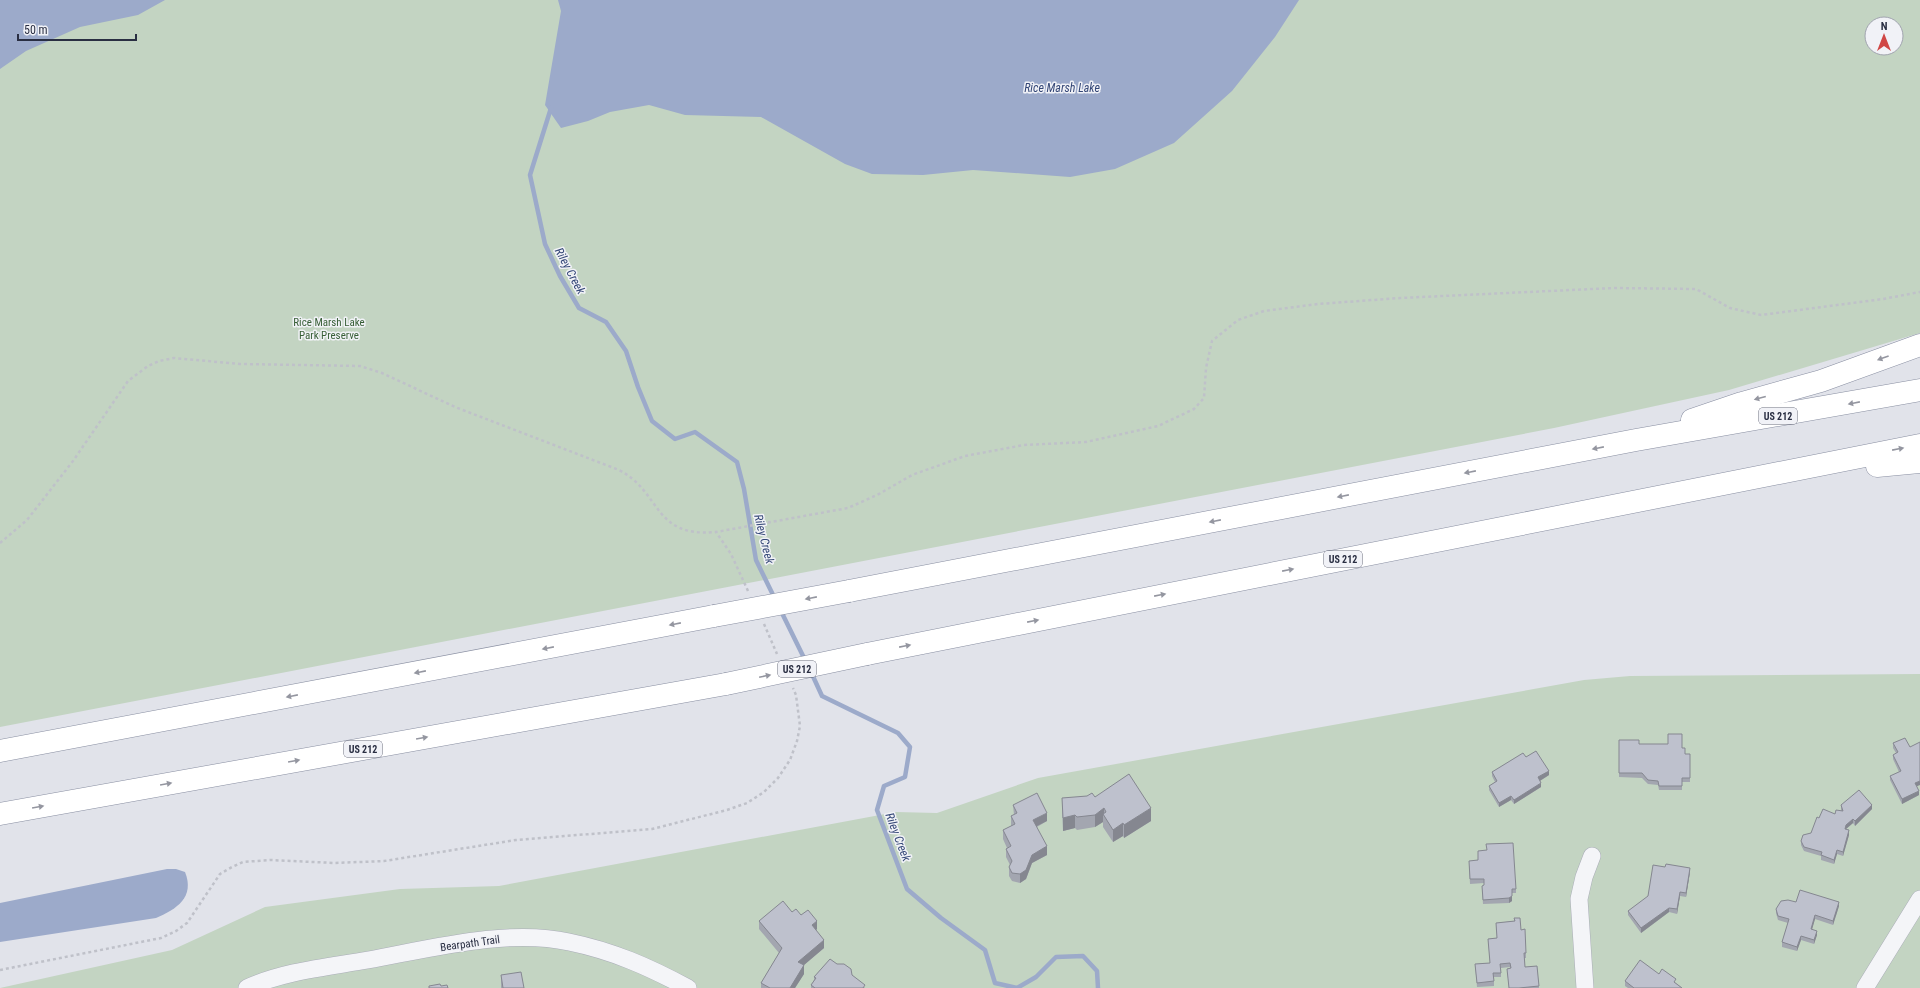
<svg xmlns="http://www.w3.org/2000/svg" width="1920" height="988" viewBox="0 0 1920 988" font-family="'Roboto Condensed',sans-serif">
  <rect width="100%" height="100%" fill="#e1e3ea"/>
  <g fill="#c3d4c2" fill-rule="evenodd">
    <path d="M0,0H1920V333L1729,390L1554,428L0,727ZM1872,24H1896V48H1872Z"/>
    <path d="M1920,674V988H0L172,950L265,907L400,889L499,886L896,812L937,813L1038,778L1584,680L1630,676Z"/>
  </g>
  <g fill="#9caaca">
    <path d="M0,0H165L138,15L80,27L26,51L0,69Z"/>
    <path d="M558,0H1299L1275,37L1232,91L1174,143L1115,169L1070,177L973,170L923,175L872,174L845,164L761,117L685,115L649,105L610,112L588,121L561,128L545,105L561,11Z"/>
    <path d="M167,869H176L185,872C195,897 177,909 156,918L0,942V903Z"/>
  </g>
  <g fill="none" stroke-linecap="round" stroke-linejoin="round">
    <g stroke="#9caaca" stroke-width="4.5">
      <path d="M551,108L530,175L545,244L560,276L579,308L606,322L626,351L638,387L652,421L675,439L695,432L737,462L744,489L756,560L775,599"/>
      <path d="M780,609L806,662"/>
      <path d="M811,672L822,696L898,733L910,747L905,777L884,786L877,810L907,889L941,918L985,950L995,983L1017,988L1036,977L1056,957L1083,956L1097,971L1098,988"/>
    </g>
    <g stroke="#aaadb8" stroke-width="18">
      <g id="minor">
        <path d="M247,988C284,971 328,967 368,960C429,949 508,928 569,942C613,951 649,967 688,988"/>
        <path d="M1585,988L1579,899L1584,877L1592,856"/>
        <path d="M1865,988L1920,899"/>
      </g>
    </g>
    <g stroke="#888ea1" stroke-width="23">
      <g id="motorway">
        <path d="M1692,420L1742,403L1821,381L1920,345"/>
        <path d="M1877,466L1920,462"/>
        <path d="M849,591L1636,440L1920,390"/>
        <path d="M867,654L1920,445"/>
        <path d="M0,751L714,616"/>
        <path d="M0,814L726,684"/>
      </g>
    </g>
    <g stroke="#bfc1c9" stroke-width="2.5" stroke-dasharray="3 3" stroke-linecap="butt">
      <path d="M0,543L27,520L73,461L128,381L148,366L159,361L174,358L240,364L360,366L382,373L455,407L619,470C662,492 652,538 716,532"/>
      <path d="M748,591L731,554L716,532L848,508L879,494L912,475L965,456L1024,445L1086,442L1158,426L1194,409L1204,398L1206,368L1212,341L1238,320L1264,311L1318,304L1400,298L1614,288L1696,289L1730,308L1761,315L1883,299L1920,292"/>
      <path d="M764,624L777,654"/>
      <path d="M0,970L161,938L176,931L187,923L220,874L232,867L243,862L270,860L335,863L384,861L516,840L652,829L727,810L747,803L764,792L778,778L790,760L797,741L800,726L796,695L793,688"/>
    </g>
    <use href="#minor" stroke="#f4f5f8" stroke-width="17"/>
    <use href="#motorway" stroke="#fff" stroke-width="22"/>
    <g stroke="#888ea1" stroke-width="23" stroke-linecap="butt">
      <g id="motorway-bridge">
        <path d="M714,616L849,591"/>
        <path d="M726,684L867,654"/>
      </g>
    </g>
    <use href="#motorway-bridge" stroke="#fff" stroke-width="22"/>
  </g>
  <g fill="#a3a6b0">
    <path d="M1619,740L1639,744L1682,748L1685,754H1690V782H1682V790H1659L1658,785L1648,784L1642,778L1619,777Z"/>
    <path d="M1893,743L1917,787L1919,795L1902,804L1890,780V776L1899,772L1893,759V755L1896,753L1893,748Z"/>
    <path d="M1526,757L1549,775L1540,781L1541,787L1514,804L1511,800L1499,807L1489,790V786L1495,782L1492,776V772Z"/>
    <path d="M1095,797L1151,821L1124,838L1123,836L1113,842L1103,827V822L1095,827L1077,830L1075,828L1063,831L1062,811V798Z"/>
    <path d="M1013,805L1047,821L1037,827L1047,855L1032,863L1026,879L1020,883L1012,881L1009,876V867L1010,865L1006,857V849L1007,848L1003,839V830L1011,826V816L1014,815Z"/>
    <path d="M1841,805L1872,809L1855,826L1853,823L1846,829L1849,835L1843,856L1837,854L1834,864L1821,860V856L1804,851L1801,845V841L1811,833L1819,818L1835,814L1841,811Z"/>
    <path d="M1478,851L1516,889V893H1512V901L1509,903L1483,904L1482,890L1484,885V883L1470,884L1469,866L1478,860Z"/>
    <path d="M1690,872L1686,897L1680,896L1677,914L1669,912L1641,933L1628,915V911Z"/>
    <path d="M1796,902L1839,906L1833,925L1815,919L1812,929L1817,935L1814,944L1801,940L1797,951L1782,947V942L1788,923L1778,920L1776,913V909Z"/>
    <path d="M792,912L801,915L817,929L816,930L824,948L804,965V974L795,988H761V983L779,953L759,929V921Z"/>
    <path d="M1514,918L1521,930L1526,953V958H1524L1525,967L1537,966L1539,988H1509L1507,969L1510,968V967L1501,968V977H1494V986L1477,987L1475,964L1490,963L1488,939L1497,938L1496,923L1514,921Z"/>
    <path d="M1659,974L1676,983L1682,988H1628L1625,986V981Z"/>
    <path d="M501,975L524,988H501Z"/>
    <path d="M852,975L865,988H811V985L814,980V977Z"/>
  </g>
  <g fill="#858790">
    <path d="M1549,771V775L1538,782V777Z"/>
    <path d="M1920,781V785L1915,787V783Z"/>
    <path d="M1541,783V787L1514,804V800Z"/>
    <path d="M1919,791V795L1902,804V799Z"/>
    <path d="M1511,796V800L1499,807V803Z"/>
    <path d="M1872,805V809L1855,826V821Z"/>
    <path d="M1104,808V816L1103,814V822L1095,827V815Z"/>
    <path d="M1151,808V821L1124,838V825Z"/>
    <path d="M1047,813V821L1033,828V820Z"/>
    <path d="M1075,815V828L1063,831V818Z"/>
    <path d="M1853,819V823L1846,829H1845L1846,825Z"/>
    <path d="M1123,823V836L1113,842V830Z"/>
    <path d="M1849,830V835L1843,856V852Z"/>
    <path d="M1047,846V855L1032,863L1026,879L1020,883V874L1032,855Z"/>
    <path d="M1837,850V854L1834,864V860Z"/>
    <path d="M1690,868V872L1686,897V893Z"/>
    <path d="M1680,892V896L1677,914V909Z"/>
    <path d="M1512,896V901L1509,903V898Z"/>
    <path d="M1839,902V906L1833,925V921Z"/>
    <path d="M1669,908V912L1641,933V928Z"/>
    <path d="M1815,915V919L1811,933V929Z"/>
    <path d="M817,921V929L812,934V925Z"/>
    <path d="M1817,931V935L1814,944V940Z"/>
    <path d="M1801,936V940L1797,951V947Z"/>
    <path d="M824,940V948L804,965V974L795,988H790L798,962Z"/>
  </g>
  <g fill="#bec1cd" stroke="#858790">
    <path d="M1668,734H1682V748H1685V754H1690V778H1682V786H1659L1658,781L1648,780L1642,773H1619V740H1639V744H1668Z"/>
    <path d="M1905,738L1910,747L1920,742V781L1915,783L1919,791L1902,799L1890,776L1901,771L1893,755L1898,752L1893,743Z"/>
    <path d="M1536,751L1549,771L1538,777L1541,783L1514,800L1511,796L1499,803L1489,786L1497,781L1492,772L1523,753L1526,757Z"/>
    <path d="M1129,774L1151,808L1124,825L1123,823L1113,830L1103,814L1106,812L1104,808L1095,815L1077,817L1075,815L1063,818L1062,798L1087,796L1092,793L1095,797Z"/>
    <path d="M1859,790L1872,805L1855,821L1853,819L1846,825L1845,829L1849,830L1843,852L1837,850L1834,860L1821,855L1822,852L1804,847L1801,841L1803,835L1811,833L1817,817L1819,818L1823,809L1835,814L1836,810L1843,811L1841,805Z"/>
    <path d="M1037,793L1047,813L1033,820L1047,846L1032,855L1026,870L1020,874L1012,873L1009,867L1012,861L1006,849L1011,846L1003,830L1015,824L1011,816L1017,813L1013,805Z"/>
    <path d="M1513,843L1516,889H1512V896L1509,898L1483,900L1482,886L1484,885V879H1470L1469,861L1478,860V851L1487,850L1486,844Z"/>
    <path d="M1666,864L1690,868L1686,893L1680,892L1677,909L1669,908L1641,928L1628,911L1648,896L1653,865L1665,867Z"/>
    <path d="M1800,890L1839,902L1833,921L1815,915L1811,929L1817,931L1814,940L1801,936L1797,947L1782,942L1789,919L1778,916L1776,909L1781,901L1788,900L1796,902Z"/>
    <path d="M783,901L792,912L796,909L801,915L808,910L817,921L812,925L824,940L798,962L804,965L790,988H770L761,983L782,948L759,921Z"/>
    <path d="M1514,918H1520L1521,930L1525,929L1526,953H1524L1525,967L1537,966L1539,986L1519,988H1509L1507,969L1511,968L1510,963L1500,964L1501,973H1493L1494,981L1477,983L1475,964L1490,963L1488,939L1497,938L1496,923L1515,921Z"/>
    <path d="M830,959L837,964H844L851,969L852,975L865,985L863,988H815L811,985L816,978L814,977Z"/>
    <path d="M1640,960L1659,974L1662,969L1676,979L1674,982L1682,988H1634L1625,981Z"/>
    <path d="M521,972L524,988H503L501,975Z"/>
    <path d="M440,984L441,986L447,985L448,988H429V986Z"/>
  </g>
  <defs><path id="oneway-solid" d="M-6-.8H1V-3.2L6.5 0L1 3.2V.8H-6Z"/></defs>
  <g fill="#9496a0">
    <use href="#oneway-solid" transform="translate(1883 358) rotate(160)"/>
    <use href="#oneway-solid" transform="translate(1760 398) rotate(165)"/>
    <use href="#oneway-solid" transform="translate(1854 403) rotate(169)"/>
    <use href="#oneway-solid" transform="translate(1598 448) rotate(169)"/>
    <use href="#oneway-solid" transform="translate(1898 449) rotate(-11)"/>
    <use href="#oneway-solid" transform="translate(1470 472) rotate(169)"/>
    <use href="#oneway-solid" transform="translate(1343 496) rotate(169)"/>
    <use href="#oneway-solid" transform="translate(1215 521) rotate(169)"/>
    <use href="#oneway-solid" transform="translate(1288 570) rotate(-11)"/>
    <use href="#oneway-solid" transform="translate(1160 595) rotate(-11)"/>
    <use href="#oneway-solid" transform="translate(811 598) rotate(169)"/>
    <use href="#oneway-solid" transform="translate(1033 621) rotate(-11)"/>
    <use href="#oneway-solid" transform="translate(675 624) rotate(169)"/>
    <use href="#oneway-solid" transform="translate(905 646) rotate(-11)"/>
    <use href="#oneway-solid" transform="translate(548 648) rotate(169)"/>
    <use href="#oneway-solid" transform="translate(420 672) rotate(169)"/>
    <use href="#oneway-solid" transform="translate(765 676) rotate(-12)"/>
    <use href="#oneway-solid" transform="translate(292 696) rotate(169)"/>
    <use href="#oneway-solid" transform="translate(422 738) rotate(-10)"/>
    <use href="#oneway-solid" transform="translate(294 761) rotate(-10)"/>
    <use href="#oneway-solid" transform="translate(166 784) rotate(-10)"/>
    <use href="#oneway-solid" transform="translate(38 807) rotate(-10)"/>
  </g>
  <g text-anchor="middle" stroke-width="3" stroke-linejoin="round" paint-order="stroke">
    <g fill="#f1f2f7" stroke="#656978" stroke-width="1">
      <rect x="1759" y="408" width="38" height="16" rx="3"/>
      <rect x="1324" y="551" width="38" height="16" rx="3"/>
      <rect x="778" y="661" width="38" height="16" rx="3"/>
      <rect x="344" y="741" width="38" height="16" rx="3"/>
    </g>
    <g font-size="10" font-weight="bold" fill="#292e42">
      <text x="1778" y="420">US 212</text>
      <text x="1343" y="563">US 212</text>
      <text x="797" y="673">US 212</text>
      <text x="363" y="753">US 212</text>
    </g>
    <g font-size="11" fill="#375e36" stroke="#f1f2f7">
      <text x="329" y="326">Rice Marsh Lake<tspan x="329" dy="13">Park Preserve</tspan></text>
    </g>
    <g font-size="11" fill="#292e42" stroke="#f1f2f7">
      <text transform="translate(470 943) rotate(-8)" y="4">Bearpath Trail</text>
    </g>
    <g font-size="12" font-style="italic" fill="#334676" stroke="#f1f2f7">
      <text x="1062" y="92">Rice Marsh Lake</text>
      <text transform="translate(570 271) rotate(62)" y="4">Riley Creek</text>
      <text transform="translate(764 539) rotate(76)" y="4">Riley Creek</text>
      <text transform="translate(898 837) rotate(69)" y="4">Riley Creek</text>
    </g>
  </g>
  <g transform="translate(1884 36)"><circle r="19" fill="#f1f2f7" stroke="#a1a4af"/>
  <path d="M0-3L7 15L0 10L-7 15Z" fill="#d04745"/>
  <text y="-6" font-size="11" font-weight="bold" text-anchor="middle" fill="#292e42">N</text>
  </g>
  <path d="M18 34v6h118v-6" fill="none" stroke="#292e42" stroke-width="2"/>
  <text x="24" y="34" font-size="12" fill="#292e42" stroke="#f1f2f7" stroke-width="3" paint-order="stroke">50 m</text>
</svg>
